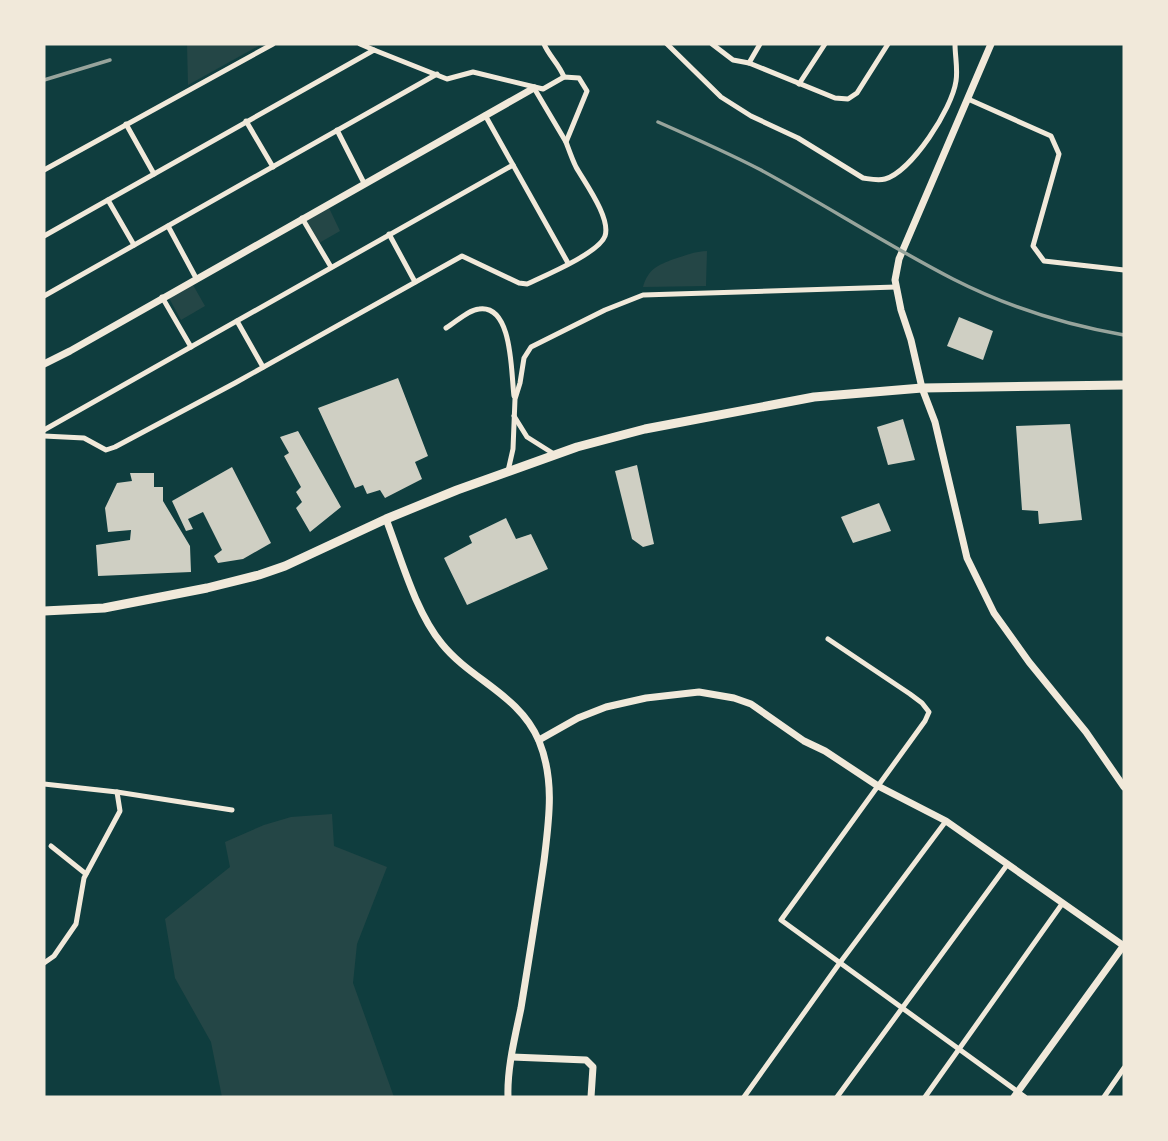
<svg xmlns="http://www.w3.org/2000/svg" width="1168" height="1141" viewBox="0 0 1168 1141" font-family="'Zilla Slab',serif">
  <rect width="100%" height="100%" fill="#0f3d3e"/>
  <g fill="#244646">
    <path d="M187,44H262L188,85Z"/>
    <path d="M329,208L340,231L319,243L306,220Z"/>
    <path d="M707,251L706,286L643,287C648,269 658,265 674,259C688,255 692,252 707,251Z"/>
    <path d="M193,285L205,306L181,320L169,298Z"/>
    <path d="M332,814L334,846L387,867L357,944L353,983L394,1097H222L211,1042L175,978L165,919L230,867L225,842L264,825L291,817Z"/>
  </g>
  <g fill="#cfcfc3">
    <path d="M959,317L993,331L983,360L947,346Z"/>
    <path d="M398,378L428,456L415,462L422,479L385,498L380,490L367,494L363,485L355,488L318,408Z"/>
    <path d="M903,419L915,460L888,465L877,427Z"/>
    <path d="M1070,424L1082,520L1039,524L1038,511L1022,510L1016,426Z"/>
    <path d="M298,431L341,507L310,532L296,508L302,502L296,492L301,487L284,456L289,453L280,437Z"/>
    <path d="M637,465L654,544L643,547L632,539L615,471Z"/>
    <path d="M232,467L271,543L243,559L218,563L214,556L222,550L203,512L188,519L193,529L186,531L172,501Z"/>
    <path d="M130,473H154V487H163V501L190,546L191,572L98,576L96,545L130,540L131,530L108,532L105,508L117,483L132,481Z"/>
    <path d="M879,503L891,531L853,543L841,517Z"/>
    <path d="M506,518L516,539L531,534L548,569L467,605L444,558L472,543L469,536Z"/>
  </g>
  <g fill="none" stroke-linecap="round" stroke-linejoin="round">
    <g stroke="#f1e9da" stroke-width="5">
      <path d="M360,44L374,50"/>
      <path d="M544,44C549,56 559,64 564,77"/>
      <path d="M667,44L721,97L751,116L798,138L863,178C870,179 878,181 885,179C912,171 952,109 956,81C958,69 955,56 955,44"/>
      <path d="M712,44L733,60L749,63L835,98L848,99L857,93L888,44"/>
      <path d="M749,63L760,44"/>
      <path d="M799,84L825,44"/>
      <path d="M534,88L566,142"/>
      <path d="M968,99L1051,136L1059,154L1033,246L1044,261L1124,270"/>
      <path d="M485,115L568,263"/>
      <path d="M246,121L273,167"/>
      <path d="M126,124L154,174"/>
      <path d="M337,130L364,183"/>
      <path d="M44,170L273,44"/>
      <path d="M108,200L134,245"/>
      <path d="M302,218L331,267"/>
      <path d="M168,226L196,278"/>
      <path d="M389,234L415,282"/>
      <path d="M44,236L374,50L447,79L473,72L543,89L564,77L579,78L587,91L566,142C569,150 572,159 576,167C585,183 611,218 605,236C599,253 544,276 527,284L519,283L462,256L235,383L115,447L106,450L84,438L44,436"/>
      <path d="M44,296L437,74"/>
      <path d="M162,297L191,347"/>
      <path d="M237,321L263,367"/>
      <path d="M446,328C456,322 468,310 479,309C513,304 511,374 514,396"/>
      <path d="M514,416L527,437L554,454"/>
      <path d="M44,430L513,165"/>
      <path d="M508,471L513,449L515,399L520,383L524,358L531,347L605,310L643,295L896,287"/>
      <path d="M828,639L910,694L922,703L929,712L925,721L781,920L1025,1097"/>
      <path d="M44,784L117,792L232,810"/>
      <path d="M51,846L86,874"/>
      <path d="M44,963L54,956L76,924L84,878L120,811L117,792"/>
      <path d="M744,1097L839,964L946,821"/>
      <path d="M837,1097L1007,865"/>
      <path d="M925,1097L1062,904"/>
      <path d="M1104,1097L1124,1068"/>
    </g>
    <g stroke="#f1e9da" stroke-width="7">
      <path d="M991,44L899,259L895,280L901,310L911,340L922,388L935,422L967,558L994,613L1029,662L1086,732L1124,787"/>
      <path d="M44,364L70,351L534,88"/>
      <path d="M386,519C401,558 415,611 442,644C471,680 520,695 539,741C555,780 549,820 544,861C537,910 529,959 521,1008C515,1037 507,1068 508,1097"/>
      <path d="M539,740L578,718L606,707L646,698L699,692L734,698L751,704L804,741L825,751L878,786L946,821L1124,946"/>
      <path d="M512,1057L586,1060L593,1067L591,1097"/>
      <path d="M1014,1097L1124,945"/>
    </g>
    <path stroke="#f1e9da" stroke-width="9" d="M44,611L104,608L207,588L259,575L285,566L386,519L457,490L577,447L645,429L814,397L922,388L1124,385"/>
    <g stroke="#97a49c" stroke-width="3.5">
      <path d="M44,80L110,60"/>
      <path d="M658,122C692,137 726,152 759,169C824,204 887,245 953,279C1006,306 1066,325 1124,335"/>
    </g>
  </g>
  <rect width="1168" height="1141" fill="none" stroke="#f1e9da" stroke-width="91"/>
</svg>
